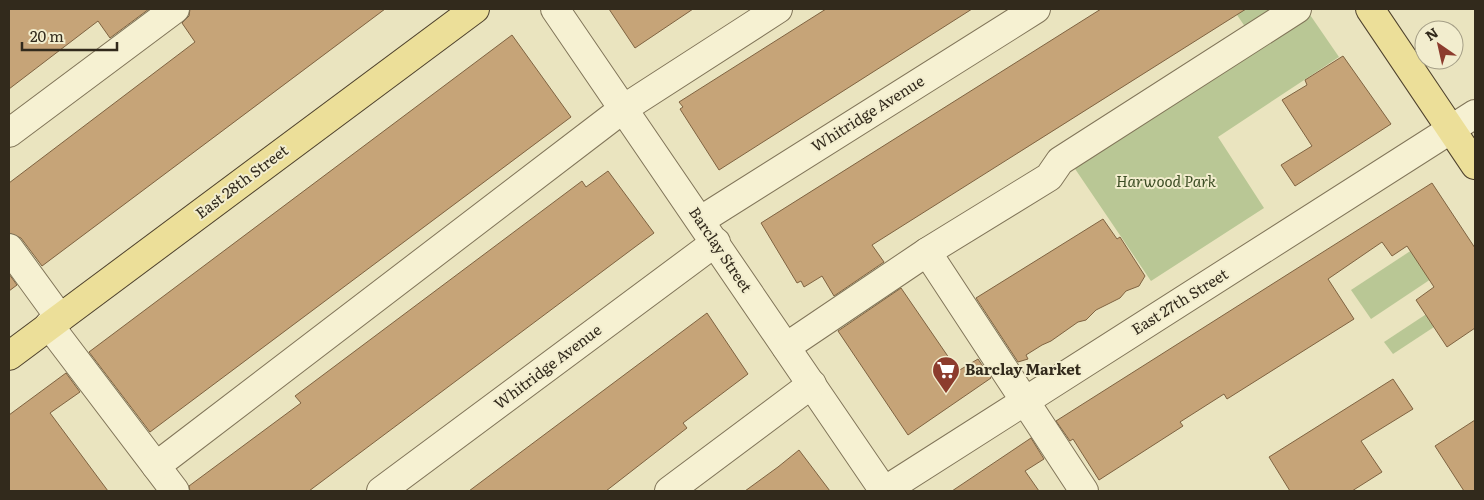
<svg xmlns="http://www.w3.org/2000/svg" width="1484" height="500" viewBox="0 0 1484 500" font-family="Literata,serif">
  <rect width="100%" height="100%" fill="#eae4bf"/>
  <g fill="#b9c795">
    <path d="M1233,9H1306L1339,57L1218,137L1264,208L1151,281L1067,157L1252,37Z"/>
    <path d="M1453,223L1473,251L1371,319L1351,290Z"/>
    <path d="M1475,282V300L1393,354L1384,342Z"/>
  </g>
  <g fill="#c6a478" stroke="#7f6341">
    <path d="M9,9H149L110,38L98,21L9,89Z"/>
    <path d="M190,9H385L42,266L21,238L9,233V183L195,42L182,23L189,16Z"/>
    <path d="M609,9H693L635,48Z"/>
    <path d="M826,9H972L719,170L680,109L683,107L679,102Z"/>
    <path d="M1101,9H1246L872,245L884,262L834,296L822,276L804,287L801,281L797,283L761,223Z"/>
    <path d="M512,35L571,117L150,432L89,352Z"/>
    <path d="M1343,56L1391,124L1295,186L1281,165L1312,146L1282,100L1307,85L1305,80Z"/>
    <path d="M608,171L654,233L635,247L309,491H190L189,486L301,403L295,396L582,181L586,187Z"/>
    <path d="M1432,183L1475,248V328L1447,347L1416,300L1434,287L1407,246L1392,256L1382,242L1328,279L1354,319L1227,399L1224,394L1180,422L1183,426L1099,480L1073,439L1070,441L1056,421Z"/>
    <path d="M1103,219L1117,239L1120,237L1145,276L1139,286L1126,291L1120,298L1096,310L1086,320L1078,322L1051,341L1042,345L1026,355L1028,359L1018,362L976,298Z"/>
    <path d="M9,274L17,285L9,291Z"/>
    <path d="M901,288L958,371L978,359L991,378L908,435L838,331Z"/>
    <path d="M707,313L748,374L683,423L687,428L606,491H469Z"/>
    <path d="M66,373L80,392L50,413L108,491H9V415Z"/>
    <path d="M1393,379L1413,409L1361,441L1382,472L1352,491H1290L1269,457Z"/>
    <path d="M1475,420V491H1464L1435,446Z"/>
    <path d="M1031,438L1044,459L1025,471L1039,491H952Z"/>
    <path d="M799,450L830,491H745L778,467Z"/>
  </g>
  <g fill="none" stroke-linecap="round" stroke-linejoin="round">
    <g stroke="#817559" stroke-width="30">
      <g id="minor">
        <path d="M555,9L884,491"/>
        <path d="M9,133L175,9"/>
        <path d="M701,220L1036,9"/>
        <path d="M9,248L60,318"/>
        <path d="M927,252L1084,491"/>
        <path d="M49,325L175,491"/>
        <path d="M786,347L927,252L1049,177L1060,161L1297,9"/>
        <path d="M156,466L623,109L778,9"/>
        <path d="M381,491L716,242"/>
        <path d="M669,491L812,384"/>
        <path d="M884,491L1475,114"/>
      </g>
    </g>
    <g stroke="#4f422d" stroke-width="30">
      <g id="major">
        <path d="M1370,9L1475,165"/>
        <path d="M9,356L475,9"/>
      </g>
    </g>
    <use href="#minor" stroke="#f6f1d2" stroke-width="28"/>
    <use href="#major" stroke="#ecdf99" stroke-width="28"/>
  </g>
  <defs>
    <g id="supermarket-pin" transform="scale(1.4375)"><path d="M0 17L-7.5 6A9.5 9.5 0 1 1 7.5 6Z" fill="#8c3c2d" stroke="#f2edce"/><path d="M-6-5.5h2.5l.6 2H6L4.5 2H-2.5L-4.4-4H-6ZM-1.5 3.2a1.3 1.3 0 1 0 .1 0ZM3 3.2a1.3 1.3 0 1 0 .1 0Z" fill="#fff"/></g>
  </defs>
  <g fill-rule="evenodd">
    <use href="#supermarket-pin" x="946" y="370"/>
  </g>
  <g text-anchor="middle" stroke-width="4" stroke-linejoin="round" paint-order="stroke">
    <g font-size="15" fill="#322a1c" stroke="#f2edce">
      <text transform="translate(868 114) rotate(-32)" y="5">Whitridge Avenue</text>
      <text transform="translate(242 182) rotate(-37)" y="5">East 28th Street</text>
      <text transform="translate(720 250) rotate(56)" y="5">Barclay Street</text>
      <text transform="translate(1180 302) rotate(-32)" y="5">East 27th Street</text>
      <text transform="translate(548 367) rotate(-37)" y="5">Whitridge Avenue</text>
    </g>
    <g font-size="15" font-style="italic" fill="#3c4d24" stroke="#f2edce">
      <text x="1166" y="187">Harwood Park</text>
    </g>
    <g font-size="15" font-weight="bold" fill="#322a1c" stroke="#f2edce" text-anchor="start">
      <text x="965" y="375">Barclay Market</text>
    </g>
  </g>
  <rect width="1484" height="500" fill="none" stroke="#322a1c" stroke-width="20"/>
  <g transform="translate(1439 45) rotate(326)"><circle r="24" fill="#f2edce" stroke="#a59f87"/>
  <path d="M0-4L9 19L0 12L-9 19Z" fill="#8c3c2d"/>
  <text y="-8" font-size="14" font-weight="bold" text-anchor="middle" fill="#322a1c">N</text>
  </g>
  <path d="M22 42v8h95v-8" fill="none" stroke="#322a1c" stroke-width="2.5"/>
  <text x="30" y="42" font-size="15" fill="#322a1c" stroke="#f2edce" stroke-width="4" paint-order="stroke">20 m</text>
</svg>
